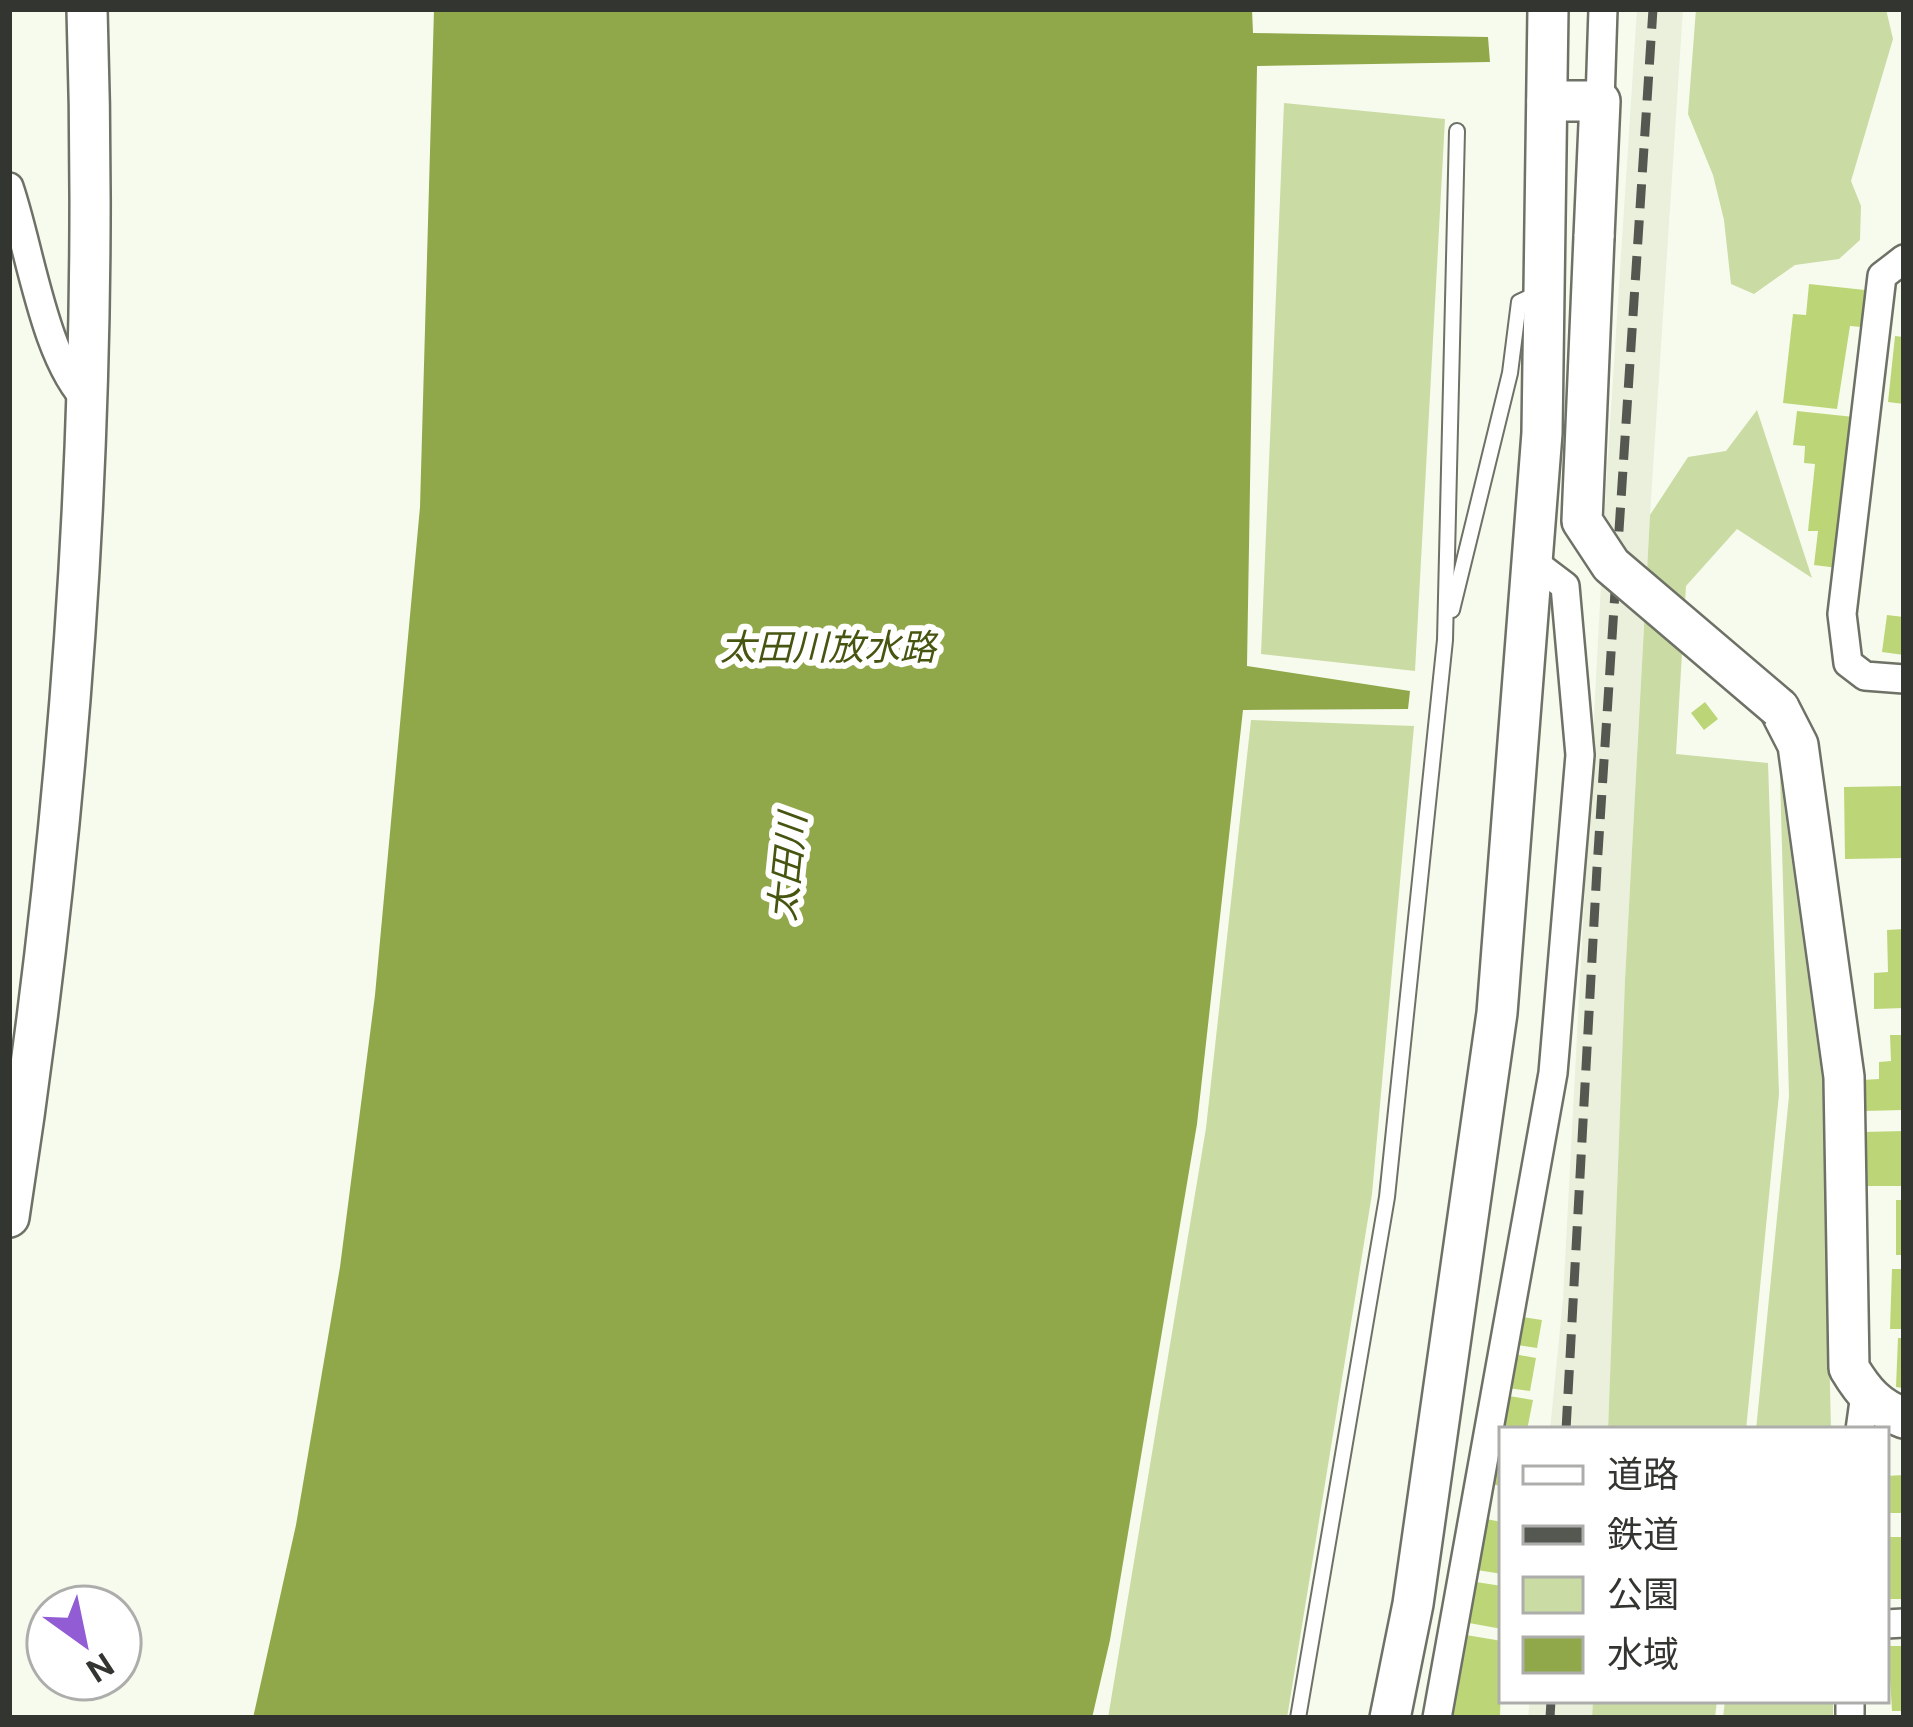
<svg xmlns="http://www.w3.org/2000/svg" width="1913" height="1727" viewBox="0 0 1913 1727" font-family="'DM Sans','Noto Sans JP',sans-serif">
  <rect width="100%" height="100%" fill="#f7fbee"/>
  <g fill="#eaf0dc">
    <path d="M1637,9H1683L1650,515L1625,980L1608,1430H1550L1563,1299L1607,471Z"/>
    <path d="M1530,1700H1593L1592,1718H1528Z"/>
  </g>
  <g fill="#cadba3">
    <path d="M1696,9H1886L1893,39L1851,181L1861,206L1860,240L1839,259L1795,265L1754,294L1731,284L1724,220L1713,175L1688,114Z"/>
    <path d="M1284,103L1445,119L1415,671L1261,654Z"/>
    <path d="M1757,410L1812,578L1737,529L1686,586L1676,754L1768,763L1779,1094L1746,1430H1608L1625,980L1650,515L1688,457L1726,451Z"/>
    <path d="M1251,720L1414,726L1372,1194L1287,1718H1108L1206,1128Z"/>
    <path d="M1780,776L1823,1085L1831,1430H1756L1789,1096Z"/>
    <path d="M1593,1700H1717L1715,1718H1592Z"/>
    <path d="M1725,1700H1833V1718H1723Z"/>
  </g>
  <path fill="#90a84a" d="M434,9H1252L1253,33L1488,37L1490,62L1257,66L1247,666L1410,691L1408,709L1243,710L1197,1124L1110,1640L1092,1718H253L296,1525L340,1267L375,995L420,507Z"/>
  <g fill="#bcd677">
    <path d="M1809,284L1865,290L1861,327L1850,326L1837,409L1783,403L1793,314L1806,315Z"/>
    <path d="M1895,336L1904,337V404L1888,402Z"/>
    <path d="M1797,411L1854,417L1838,568L1814,565L1818,531H1808L1815,464L1804,463L1805,446L1793,445Z"/>
    <path d="M1887,615L1904,617V655L1882,652Z"/>
    <path d="M1705,702L1718,719L1704,730L1691,713Z"/>
    <path d="M1904,786V858L1845,859L1844,787Z"/>
    <path d="M1904,929V1008L1874,1009V973L1888,972L1887,930Z"/>
    <path d="M1890,1035H1904V1110L1863,1111L1862,1080L1879,1079V1062L1891,1061Z"/>
    <path d="M1904,1131V1186H1863V1132Z"/>
    <rect x="1896" y="1200" width="8" height="55"/>
    <path d="M1892,1269H1904V1329H1890Z"/>
    <path d="M1522,1317L1542,1320L1537,1348L1517,1345Z"/>
    <path d="M1898,1338H1904V1388L1896,1387Z"/>
    <path d="M1514,1354L1536,1358L1530,1391L1508,1388Z"/>
    <path d="M1509,1396L1533,1400L1527,1430L1503,1427Z"/>
    <path d="M1495,1455L1502,1457V1486L1490,1484Z"/>
    <path d="M1904,1475V1513H1886V1476Z"/>
    <path d="M1486,1519L1502,1522V1574L1477,1570Z"/>
    <rect x="1886" y="1537" width="18" height="62"/>
    <path d="M1476,1582L1502,1586V1629L1469,1623Z"/>
    <path d="M1466,1635L1502,1641L1500,1718H1451Z"/>
    <path d="M1888,1646H1904V1711H1892Z"/>
  </g>
  <g fill="none" stroke-linecap="round" stroke-linejoin="round">
    <g stroke="#6d7166" stroke-width="18">
      <g id="lane">
        <path d="M1452,610L1510,373L1519,302L1540,292"/>
        <path d="M1298,1718L1387,1197L1445,640L1457,131"/>
      </g>
    </g>
    <g stroke="#6d7166" stroke-width="32">
      <g id="street">
        <path d="M1600,101L1603,9"/>
        <path d="M9,187C30,248 44,360 89,403"/>
        <path d="M1904,259L1882,276L1842,614L1848,663L1865,676L1904,679"/>
        <path d="M1860,1430L1865,1394"/>
        <path d="M1886,1624L1904,1623"/>
        <path d="M1850,1700V1718"/>
        <path d="M1437,1718L1553,1073L1580,755L1565,586L1532,561"/>
      </g>
    </g>
    <g stroke="#6d7166" stroke-width="44">
      <g id="secondary">
        <path d="M1547,101H1600L1594,237"/>
        <path d="M1779,708L1798,745L1844,1077L1849,1368C1864,1393 1877,1408 1904,1418"/>
        <path d="M9,1217C71,818 100,413 87,9"/>
        <path d="M1390,1718L1413,1604L1497,1013L1542,433L1548,9"/>
      </g>
    </g>
    <use href="#lane" stroke="#fff" stroke-width="14"/>
    <use href="#street" stroke="#fff" stroke-width="27"/>
    <use href="#secondary" stroke="#fff" stroke-width="39"/>
    <g stroke="#555851" stroke-width="9" stroke-dasharray="24 12" stroke-linecap="butt">
      <path d="M1566,1430L1597,868L1653,9"/>
      <path d="M1550,1718L1551,1700"/>
    </g>
    <g stroke="#6d7166" stroke-width="44" stroke-linecap="butt">
      <path id="secondary-bridge" d="M1594,237L1582,521L1611,565L1779,708"/>
    </g>
    <use href="#secondary-bridge" stroke="#fff" stroke-width="39"/>
  </g>
  <g text-anchor="middle" stroke-width="12" stroke-linejoin="round" paint-order="stroke">
    <g font-size="36" font-style="italic" fill="#465510" stroke="#fff">
      <text x="828" y="660">太田川放水路</text>
      <text transform="translate(787 867) rotate(-84)" y="13">太田川</text>
    </g>
  </g>
  <rect width="1913" height="1727" fill="none" stroke="#333530" stroke-width="24"/>
  <rect x="1499" y="1427" width="390" height="276" fill="#ffffff" stroke="#adaeac" stroke-width="3"/>
  <rect x="1523" y="1466" width="60" height="18" fill="#ffffff" stroke="#adaeac" stroke-width="3"/>
  <text x="1607" y="1487" font-size="36" fill="#333530">道路</text>
  <rect x="1523" y="1526" width="60" height="18" fill="#555851" stroke="#adaeac" stroke-width="3"/>
  <text x="1607" y="1547" font-size="36" fill="#333530">鉄道</text>
  <rect x="1523" y="1577" width="60" height="36" fill="#cadba3" stroke="#adaeac" stroke-width="3"/>
  <text x="1607" y="1607" font-size="36" fill="#333530">公園</text>
  <rect x="1523" y="1637" width="60" height="36" fill="#90a84a" stroke="#adaeac" stroke-width="3"/>
  <text x="1607" y="1667" font-size="36" fill="#333530">水域</text>
  <g transform="translate(84 1643) rotate(147)"><circle r="57" fill="#ffffff" stroke="#adaeac" stroke-width="3"/>
  <path d="M0-9L21 45L0 30L-21 45Z" fill="#925cd5"/>
  <text y="-18" font-size="33" font-weight="bold" text-anchor="middle" fill="#333530">N</text>
  </g>
</svg>
